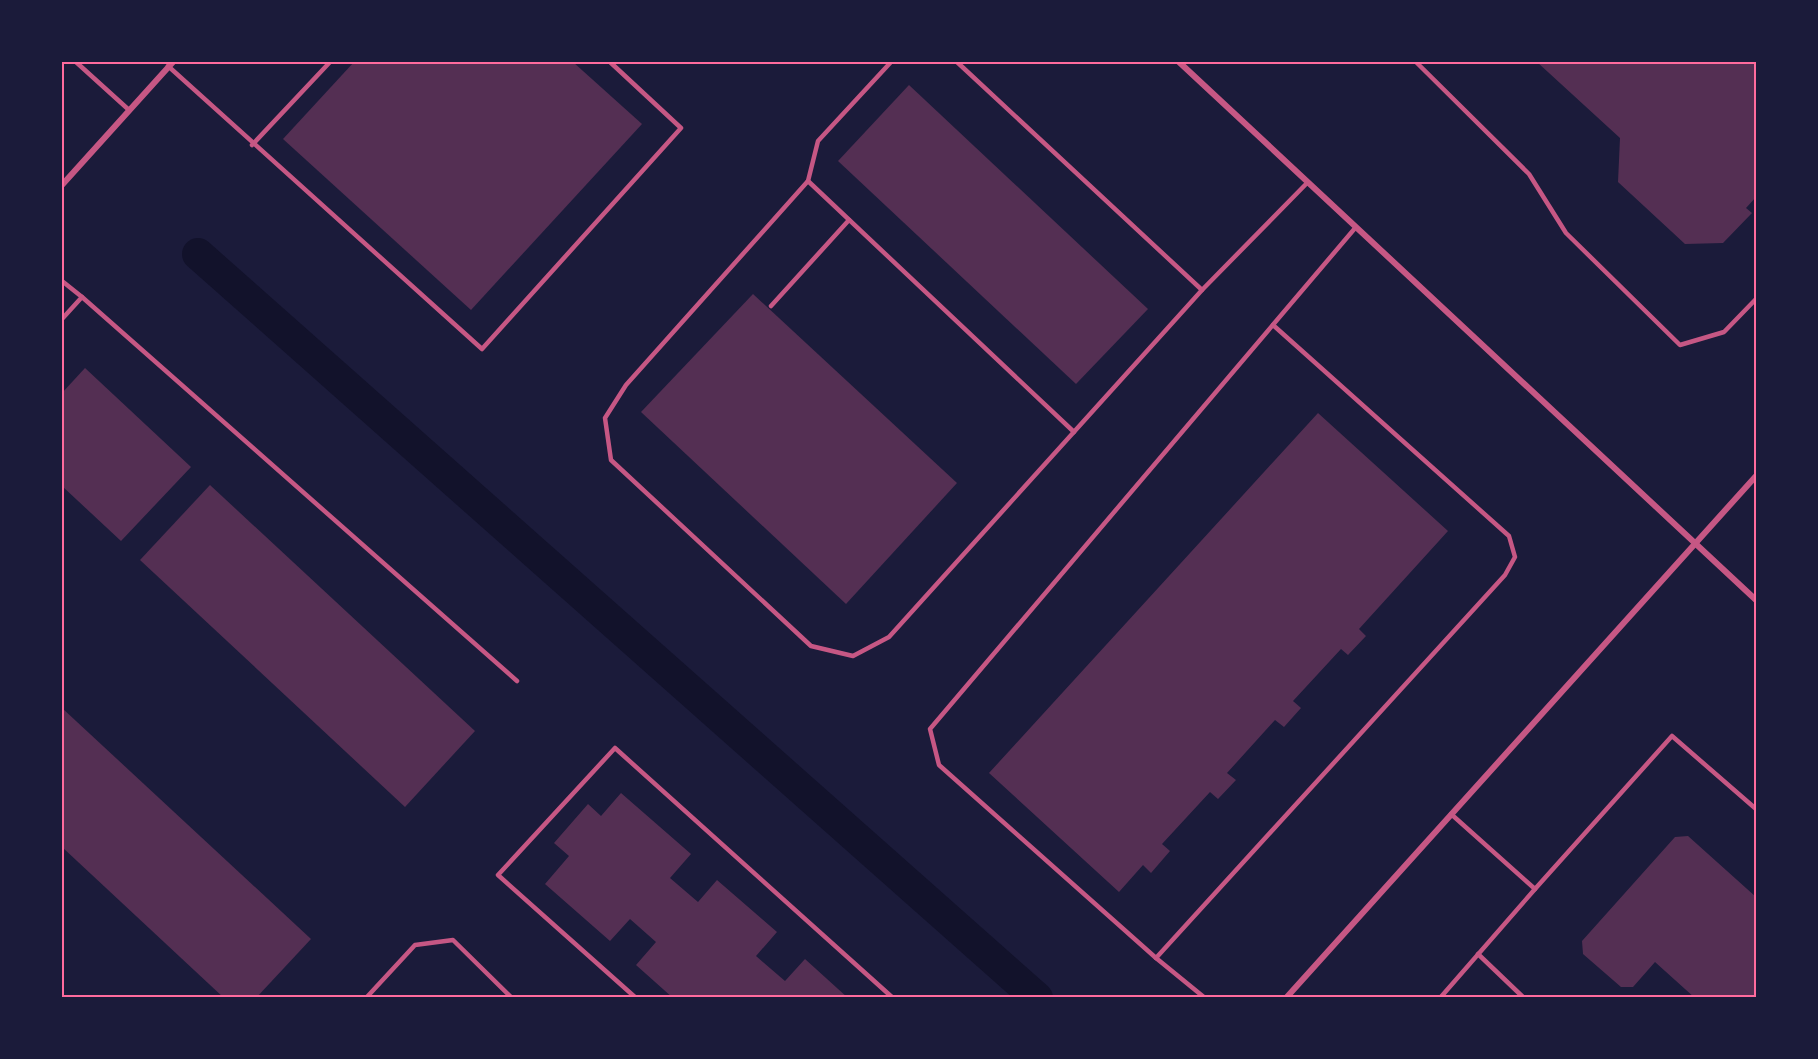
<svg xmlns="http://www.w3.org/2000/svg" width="1818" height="1059" viewBox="0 0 1818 1059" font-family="Signika,sans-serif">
  <rect width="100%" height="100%" fill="#1b1b3a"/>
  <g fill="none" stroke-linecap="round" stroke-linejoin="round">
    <path stroke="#12122b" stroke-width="32" d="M198,254L1037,998"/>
  </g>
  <g fill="#542f53">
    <path d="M354,62H573L642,124L471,310L283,139Z"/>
    <path d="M1537,62H1756V197L1746,208L1752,213L1723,243L1685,244L1618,182L1620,138Z"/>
    <path d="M909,85L1148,309L1076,384L838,161Z"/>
    <path d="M753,294L957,483L846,604L641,412Z"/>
    <path d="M85,368L191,467L121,541L62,486V393Z"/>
    <path d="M1318,413L1448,531L1359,629L1366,636L1348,655L1341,649L1293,701L1301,708L1284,727L1275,720L1227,773L1236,780L1218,799L1210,792L1162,844L1170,851L1151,873L1143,865L1119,892L989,773Z"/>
    <path d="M210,485L475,731L405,807L140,560Z"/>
    <path d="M62,708L311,939L256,998H224L62,847Z"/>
    <path d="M621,793L691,854L670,878L698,902L717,880L777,932L756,956L785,981L805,959L848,998H673L636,965L656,942L630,919L610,941L545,884L569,856L554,843L588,804L601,816Z"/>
    <path d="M1688,836L1756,897V998H1695L1655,962L1633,987H1621L1583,954L1582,941L1675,837Z"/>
  </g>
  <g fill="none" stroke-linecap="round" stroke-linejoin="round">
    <g stroke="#c65784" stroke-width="4.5">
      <path d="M76,62L129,110"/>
      <path d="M891,62L818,141L808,181L626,385L605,418L611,460L811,646L853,656L889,637L1202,290"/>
      <path d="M957,62L1202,290L1308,182"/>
      <path d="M1416,62L1529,174L1566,233L1680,345L1724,332L1756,299"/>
      <path d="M168,66L482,349L681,128L610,62"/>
      <path d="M252,145L330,62"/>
      <path d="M808,181L1074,432"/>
      <path d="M62,281L82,297L62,319"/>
      <path d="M82,297L517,681"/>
      <path d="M771,306L849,220"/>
      <path d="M1535,889L1672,736L1756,809"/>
      <path d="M1478,954L1524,998"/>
      <path d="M1156,958L1505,575L1515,557L1509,536L1273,325"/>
      <path d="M366,998L415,945L453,940L512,998"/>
      <path d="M636,998L498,875L615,748L893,998"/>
      <path d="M1205,998L1156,958L939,765L930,729L1356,227"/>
      <path d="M1440,998L1535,889L1451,814"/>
    </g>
    <g stroke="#c65784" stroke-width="6">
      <path d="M1179,62L1756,600"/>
      <path d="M62,185L173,62"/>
      <path d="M1286,998L1756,476"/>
    </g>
  </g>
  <rect width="1818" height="1059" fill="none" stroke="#1b1b3a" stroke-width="126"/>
  <rect x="63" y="63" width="1692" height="933" fill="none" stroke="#ff6b9d" stroke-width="2"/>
</svg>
